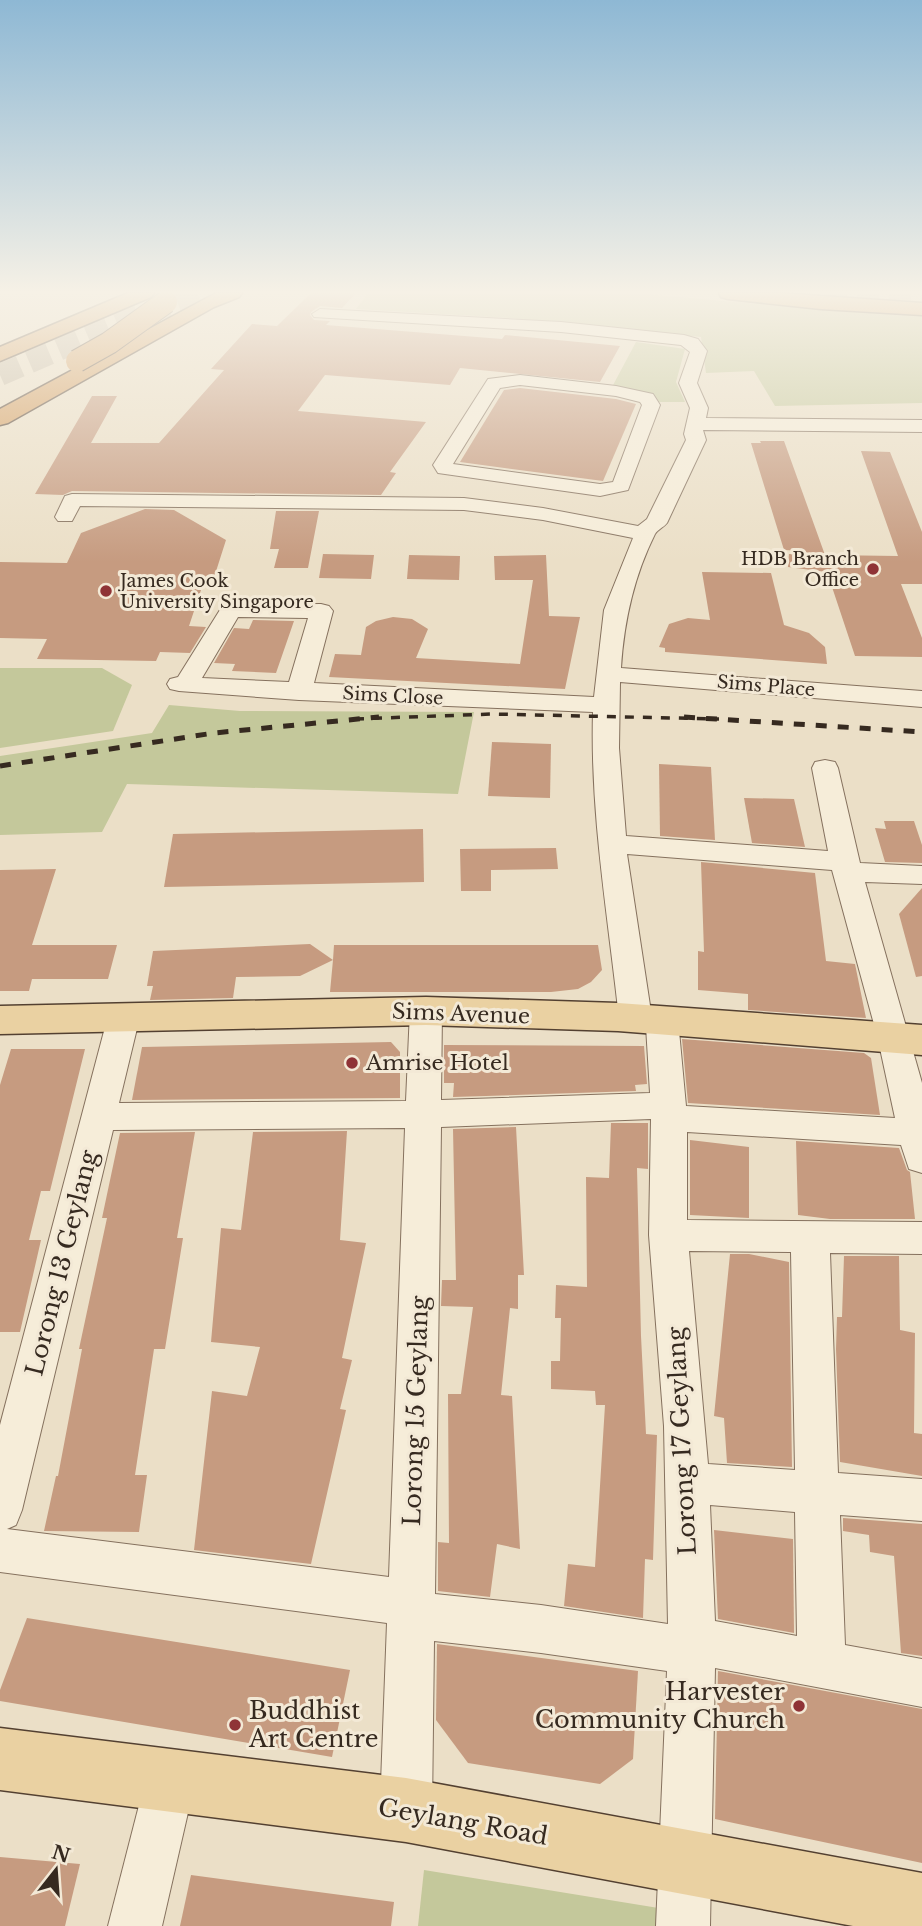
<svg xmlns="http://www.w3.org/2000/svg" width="922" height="1926" viewBox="0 0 922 1926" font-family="'Libre Baskerville',serif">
  <rect width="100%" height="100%" fill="#ebdfc7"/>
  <g fill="#c4c89b">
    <path d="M368,293H633L850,312L922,314V403L775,406L754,371L706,373L701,337L510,318L356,309Z"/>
    <path d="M636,342L685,349L676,382L685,402H656C646,388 628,389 612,387Z"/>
    <path d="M0,668H102L132,685L113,731L0,748Z"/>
    <path d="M169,705L240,711L474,712L458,794L127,784L102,832L0,835V756L152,733Z"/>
    <path d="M424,1870L683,1912V1926H418Z"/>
  </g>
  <g fill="#c69b80">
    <path d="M311,293H356L342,308L320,306L311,312L310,315L314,320L330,321L326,325L502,339L505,335L620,346L600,382L460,368L450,385L325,375L298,411L426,422L390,472L396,473L381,495L72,491L63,495L35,494L92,396H117L91,443H159L224,370L211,369L252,324L277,326Z"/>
    <path d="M520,388L616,399L636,404L603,481L460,462L504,390Z"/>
    <path d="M760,441H784L825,555L898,556L861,451L890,452L922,532V584H901L922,638V657L855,656L827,572L788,567L789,554L812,555L804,551L784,550L751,443H761Z"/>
    <path d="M145,509L174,510L226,540L211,587H202L189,626L206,627L190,653L160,652L156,661L37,659L47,639L0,638V562L67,563L81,533Z"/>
    <path d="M276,511H319L308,568H274L279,549H270Z"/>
    <path d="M323,554L374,555L371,579L319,578Z"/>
    <path d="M409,555L460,556L459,580L407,579Z"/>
    <path d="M546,555L549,616L580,617L565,689L329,677L335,654L361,655L366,627L376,621L393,617L412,619L428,629L416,658L520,664L533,580H495L494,556Z"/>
    <path d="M702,572L771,573L784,625L809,633L825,647L827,664L665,652V648L659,647L669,624L688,618L710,620Z"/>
    <path d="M253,620L294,621L276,673L232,671L235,664L214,663L234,628L249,629Z"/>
    <path d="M492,742L551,744L550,798L488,796Z"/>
    <path d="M659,764L711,767L715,840L660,836Z"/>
    <path d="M744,798L794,799L805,847L752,843Z"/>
    <path d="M884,821H914L922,845V863L885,862L875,828L886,829Z"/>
    <path d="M423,829L424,882L164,887L173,834Z"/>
    <path d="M556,848L558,869L491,870V891H461L460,849Z"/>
    <path d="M701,862L815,873L826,961L855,964L866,1018L748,1010V994L698,990V951L704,952Z"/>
    <path d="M56,869L32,945H117L108,979H32L29,991H0V870Z"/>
    <path d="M922,888V976L916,977L899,914Z"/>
    <path d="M310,944L333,960L334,945H598L602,970L591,982L578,989L551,992H330L333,960L300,976L236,977L233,998L150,1000L153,986H147L153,951Z"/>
    <path d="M682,1039L864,1053L871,1058L880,1115L688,1103Z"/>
    <path d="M391,1042L400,1052V1098L132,1100L142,1047Z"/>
    <path d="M444,1045L644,1046L647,1084L635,1085L636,1091L453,1097L454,1083H444Z"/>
    <path d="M11,1049H85L50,1191H41L29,1240H41L20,1332H0V1085Z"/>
    <path d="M611,1123H648V1169L637,1168L641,1336L646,1434L657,1435L653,1560L645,1559L643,1618L564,1606L568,1564L595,1567L605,1405H596L595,1391L551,1389V1361H560L561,1318H555L556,1285L587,1287L586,1177L609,1178Z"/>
    <path d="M516,1127L524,1275H518V1309L510,1308L501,1395L512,1396L520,1549L497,1544L490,1597L438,1591V1542L449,1543L448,1394H461L473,1307L441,1306L442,1280H456L453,1129Z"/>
    <path d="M347,1131L340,1240L366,1243L342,1358L352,1360L340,1409L346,1410L311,1564L194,1550L212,1391L247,1396L260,1347L211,1342L221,1228L241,1230L253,1132Z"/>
    <path d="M195,1132L177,1238H183L165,1349H154L135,1475H147L139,1532L44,1531L56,1476H58L82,1349H79L107,1218H102L120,1133Z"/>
    <path d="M690,1140L749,1147V1218L690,1215Z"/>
    <path d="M796,1141L899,1148L907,1170L910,1172L915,1219H830L798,1215Z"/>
    <path d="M730,1254H749L789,1262L792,1467L727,1463L724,1418L714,1416Z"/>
    <path d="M844,1256H899L900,1330L915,1333L914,1433L922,1434V1476L840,1462L836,1349L837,1317H842Z"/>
    <path d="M843,1518L922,1524V1656L901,1653L894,1556L870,1552L869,1535L843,1531Z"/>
    <path d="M714,1530L793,1539L794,1633L718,1619Z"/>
    <path d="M27,1618L350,1670L332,1757L0,1701V1690Z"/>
    <path d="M437,1644L638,1671L633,1759L600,1784L468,1763L436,1720Z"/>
    <path d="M718,1671L922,1709V1863L715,1819Z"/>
    <path d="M0,1857L80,1864L65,1926H0Z"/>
    <path d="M191,1875L394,1902L391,1926H180Z"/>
  </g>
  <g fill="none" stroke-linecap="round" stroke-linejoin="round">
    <g stroke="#c7bba6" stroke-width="22" stroke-dasharray="22 10" stroke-linecap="butt">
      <path d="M793,293L857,298L922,297"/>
      <path d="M0,375L127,320L205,293"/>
    </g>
    <g stroke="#85715e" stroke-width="2">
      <g id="minor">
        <path d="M320,309L561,322L684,335L698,339L707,351L697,383L708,408L706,418L922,420V432L703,430L706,440L667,523C663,528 658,529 655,534C634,576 624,621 621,668L922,691V707L620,682L619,748L626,836L828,851L812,768L815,762L825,760L835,762L838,768L860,863L922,866V884L865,882L922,1083V1173L909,1169L901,1145L687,1132V1220L922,1222V1254L830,1253L838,1473L922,1479V1521L840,1515L845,1645L922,1659V1707L715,1668L710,1926H656L667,1671L541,1653L434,1641L432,1810L424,1828L406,1836L388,1828L380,1810L387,1623L0,1572V1425L108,1016L112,1008L124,1004L136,1008L140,1016L119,1103L406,1101L410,1011L414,1003L426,999L438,1003L442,1011L441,1100L650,1093L646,1026L635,1030L623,1026L619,1018C608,916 590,815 593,712L299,700L179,691L170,689L167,684L170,679L178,677L223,605L321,604L329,606L333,611L314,683L594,697L604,610L633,538L543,520L464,510L80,506L72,521H58L55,517L65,496L72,494L464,498L543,508L638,526L647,519L686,440L684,434L690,408L679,383L690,352L681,345L561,332L314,317L312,314ZM238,617L308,618L289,682L202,678ZM627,854L832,870L878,1039L895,1118L686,1106L678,1020L674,1012L662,1008L651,1012ZM651,1119L649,1235L664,1426L668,1624L541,1605L435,1594L441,1127ZM405,1128L389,1577L7,1529L16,1525L22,1510L113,1130ZM689,1251L791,1252L795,1470L708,1464ZM710,1505L795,1512L797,1636L715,1621Z"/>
        <path d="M520,375L616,386L653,394L660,405L628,490L600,496L438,473L433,465L488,379ZM520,385L616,396L640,402L642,405L613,482L600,484L453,464L500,388Z"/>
        <path d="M170,1757L188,1764L195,1782L162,1926H108L145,1782L152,1764Z"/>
      </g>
    </g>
    <g stroke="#534031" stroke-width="3">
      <g id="major">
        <path d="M426,997L618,1003L922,1025V1055L618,1031L426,1025L0,1034V1006Z"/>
        <path d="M0,1728L406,1778L922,1873V1926H853L406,1842L0,1790Z"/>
      </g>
    </g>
    <g stroke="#534031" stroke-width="3">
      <g id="highway">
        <path d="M128,293H154L151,297L0,361V347Z"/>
        <path d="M216,293H242L239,297L214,307L8,423L0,425V409Z"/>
        <path d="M719,293H779L922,303V315L821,309L728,299L721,297Z"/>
      </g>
    </g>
    <use href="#minor" fill="#f6edd9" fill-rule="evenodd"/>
    <use href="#major" fill="#ead1a2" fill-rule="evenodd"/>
    <use href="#highway" fill="#d39c5f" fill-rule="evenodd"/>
    <path stroke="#362a20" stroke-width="3.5" stroke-dasharray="9 9" stroke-linecap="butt" d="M355,719L492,714L719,719"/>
    <g stroke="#362a20" stroke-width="5" stroke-dasharray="11 11" stroke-linecap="butt">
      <path d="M684,717L922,732"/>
      <path d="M0,766L214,733L379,717"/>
    </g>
    <g stroke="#534031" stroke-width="24" stroke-linecap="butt">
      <path id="highway-bridge" d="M77,361L109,343L166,302"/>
    </g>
    <use href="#highway-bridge" stroke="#d39c5f" stroke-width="22"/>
  </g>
  <linearGradient id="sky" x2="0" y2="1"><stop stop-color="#8eb8d4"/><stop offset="0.52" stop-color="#f6f1e6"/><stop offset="1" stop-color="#f6f1e6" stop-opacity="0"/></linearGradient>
  <rect width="922" height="562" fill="url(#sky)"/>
  <g fill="#8f3336" stroke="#f3e9d6" stroke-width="2.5">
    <circle cx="873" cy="569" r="7"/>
    <circle cx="106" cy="591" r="7"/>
    <circle cx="352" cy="1063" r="7"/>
    <circle cx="799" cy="1706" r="7"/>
    <circle cx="235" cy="1725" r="7"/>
  </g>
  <g text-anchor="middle" stroke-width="6" stroke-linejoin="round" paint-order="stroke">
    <g font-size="18" fill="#362a20" stroke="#f3e9d6" text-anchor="end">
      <text x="859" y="565">HDB Branch<tspan x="859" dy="21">Office</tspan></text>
      <text x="120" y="587" text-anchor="start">James Cook<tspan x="120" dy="21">University Singapore</tspan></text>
    </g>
    <g font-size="18" fill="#362a20" stroke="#f3e9d6">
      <text transform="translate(766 686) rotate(5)" y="6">Sims Place</text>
      <text transform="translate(393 696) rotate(3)" y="6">Sims Close</text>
    </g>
    <g font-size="21" fill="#362a20" stroke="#f3e9d6">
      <text transform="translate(461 1014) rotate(2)" y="7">Sims Avenue</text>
    </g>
    <g font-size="21" fill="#362a20" stroke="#f3e9d6" text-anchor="start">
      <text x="366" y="1070">Amrise Hotel</text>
    </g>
    <g font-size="24" fill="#362a20" stroke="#f3e9d6">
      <text transform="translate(62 1263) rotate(-76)" y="8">Lorong 13 Geylang</text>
      <text transform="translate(416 1411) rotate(-88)" y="8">Lorong 15 Geylang</text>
      <text transform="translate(682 1441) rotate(-93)" y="8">Lorong 17 Geylang</text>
      <text transform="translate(463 1822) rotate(10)" y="8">Geylang Road</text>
    </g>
    <g font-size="24" fill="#362a20" stroke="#f3e9d6" text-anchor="end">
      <text x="785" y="1700">Harvester<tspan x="785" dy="28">Community Church</tspan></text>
      <text x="249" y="1719" text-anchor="start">Buddhist<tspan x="249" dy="28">Art Centre</tspan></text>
    </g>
  </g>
  <g transform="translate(56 1870) rotate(17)" stroke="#f3e9d6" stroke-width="5" paint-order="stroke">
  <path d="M0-5L12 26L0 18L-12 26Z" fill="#362a20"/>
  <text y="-10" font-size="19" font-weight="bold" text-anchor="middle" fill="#362a20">N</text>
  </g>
</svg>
